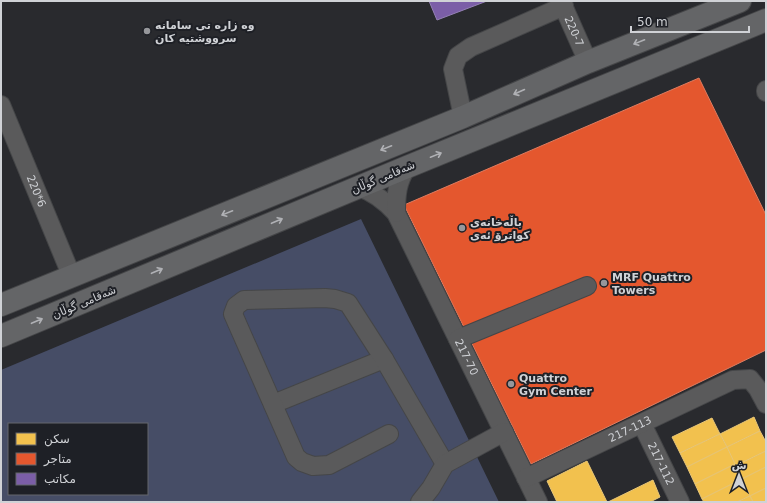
<svg xmlns="http://www.w3.org/2000/svg" width="767" height="503" viewBox="0 0 767 503" font-family="'DejaVu Sans','Noto Naskh Arabic',sans-serif">
  <rect width="100%" height="100%" fill="#292a2e"/>
  <path fill="#464d66" fill-rule="evenodd" d="M361,219L499,502H1V370ZM9,424H147V494H9Z"/>
  <g fill="#f2c14e" stroke="#e8c677">
    <path d="M697,85L742,188L699,207L672,148L592,184L572,140Z"/>
    <path d="M539,159L559,202L479,239L507,298L464,318L416,217Z"/>
    <path d="M760,216L766,229V337L684,375L663,332L744,295L717,236Z"/>
    <path d="M528,321L558,382L641,341L663,385L533,449L481,344Z"/>
    <path d="M754,417L760,431L727,447L720,434Z"/>
    <path d="M712,418L720,434L680,453L672,437Z"/>
    <path d="M760,431L766,442V451L735,466L727,447Z"/>
    <path d="M720,434L727,447L687,467L680,453Z"/>
    <path d="M727,447L735,464L695,484L687,467Z"/>
    <path d="M766,451V467L742,479L735,466Z"/>
    <path d="M587,461L607,502H557L547,481Z"/>
    <path d="M735,464L742,479L702,499L695,484Z"/>
    <path d="M766,467V488L750,496L742,479Z"/>
    <path d="M742,479L750,496L737,502H704L702,499Z"/>
    <path d="M653,480L660,497L650,502H608Z"/>
    <path d="M766,488V502H753L750,496Z"/>
    <path d="M750,496L753,502H737Z"/>
  </g>
  <path fill="#e4572e" stroke="#de7c60" d="M699,78L766,215V350L531,464L404,205Z"/>
  <path fill="#7b5ea7" stroke="#9481b5" d="M429,1H487L437,20Z"/>
  <g fill="none" stroke-linecap="round" stroke-linejoin="round">
    <g stroke="#454648" stroke-width="20">
      <g id="minor">
        <path id="s1" d="M561,1L588,62"/>
        <path d="M766,90V92"/>
        <path id="s2" d="M1,105L72,277"/>
        <path d="M463,117L453,69L458,56L471,47L564,6"/>
        <path id="s3" d="M358,187C374,192 385,201 396,213L538,502"/>
        <path d="M396,213C396,195 397,182 407,167"/>
        <path d="M458,339L587,286"/>
        <path d="M273,404L384,359"/>
        <path id="s4" d="M642,424L680,502"/>
        <path d="M389,434L329,465L313,466L302,462L296,457L233,314L236,306L244,300L325,298L335,299L348,303L384,359L445,464"/>
        <path id="s5" d="M526,478L733,380L750,379L758,389L766,404"/>
        <path d="M420,502L431,488L445,464L504,432"/>
      </g>
    </g>
    <g stroke="#454648" stroke-width="24">
      <g id="major">
        <path d="M1,305L463,117L588,62L740,1"/>
        <path d="M1,336L407,167L766,20"/>
      </g>
    </g>
    <use href="#minor" stroke="#5a5a5b" stroke-width="18"/>
    <use href="#major" stroke="#646567" stroke-width="22"/>
  </g>
  <defs><path id="oneway-shaft" d="M-6 0H5M1.5-3L5.5 0L1.5 3" fill="none" stroke-width="1.6" stroke-linecap="round" stroke-linejoin="round"/></defs>
  <g stroke="#b0b1b5">
    <use href="#oneway-shaft" transform="translate(639 42) rotate(158)"/>
    <use href="#oneway-shaft" transform="translate(519 92) rotate(156)"/>
    <use href="#oneway-shaft" transform="translate(386 148) rotate(158)"/>
    <use href="#oneway-shaft" transform="translate(436 155) rotate(-22)"/>
    <use href="#oneway-shaft" transform="translate(227 213) rotate(158)"/>
    <use href="#oneway-shaft" transform="translate(277 221) rotate(-23)"/>
    <use href="#oneway-shaft" transform="translate(157 271) rotate(-23)"/>
    <use href="#oneway-shaft" transform="translate(37 321) rotate(-23)"/>
  </g>
  <g fill="#96979b" stroke="#1e2026" stroke-width="1.5">
    <circle cx="147" cy="31" r="4"/>
    <circle cx="462" cy="228" r="4"/>
    <circle cx="604" cy="283" r="4"/>
    <circle cx="511" cy="384" r="4"/>
  </g>
  <g text-anchor="middle" stroke-width="4" stroke-linejoin="round" paint-order="stroke">
    <g font-size="11" font-weight="bold" fill="#d0d2d6" stroke="#1e2026" text-anchor="start">
      <text x="155" y="29">وه زاره تى سامانه<tspan x="155" dy="13">سرووشتيه كان</tspan></text>
      <text x="470" y="226">باڵەخانەی<tspan x="470" dy="13">کواترۆ ئەی</tspan></text>
      <text x="612" y="281">MRF Quattro<tspan x="612" dy="13">Towers</tspan></text>
      <text x="519" y="382">Quattro<tspan x="519" dy="13">Gym Center</tspan></text>
    </g>
    <g font-size="11" fill="#d0d2d6" stroke="#1e2026">
      <text dy="4" stroke="none"><textPath href="#s1" startOffset="33">220-7</textPath></text>
      <text transform="translate(383 177) rotate(-23)" y="4">شەقامی گوڵان</text>
      <text dy="4" stroke="none"><textPath href="#s2" startOffset="93">220*6</textPath></text>
      <text transform="translate(84 302) rotate(-23)" y="4">شەقامی گوڵان</text>
      <text dy="4" stroke="none"><textPath href="#s3" startOffset="207">217-70</textPath></text>
      <text dy="4" stroke="none"><textPath href="#s5" startOffset="115">217-113</textPath></text>
      <text dy="4" stroke="none"><textPath href="#s4" startOffset="44">217-112</textPath></text>
    </g>
  </g>
  <rect width="767" height="503" fill="none" stroke="#d0d2d6" stroke-width="4"/>
  <rect x="8" y="423" width="140" height="72" fill="#1e2026" stroke="#65676c"/>
  <rect x="16" y="433" width="20" height="12" fill="#f2c14e" stroke="#65676c"/>
  <text x="44" y="443" font-size="12" fill="#d0d2d6">سكن</text>
  <rect x="16" y="453" width="20" height="12" fill="#e4572e" stroke="#65676c"/>
  <text x="44" y="463" font-size="12" fill="#d0d2d6">متاجر</text>
  <rect x="16" y="473" width="20" height="12" fill="#7b5ea7" stroke="#65676c"/>
  <text x="44" y="483" font-size="12" fill="#d0d2d6">مكاتب</text>
  <g transform="translate(739 475)" stroke="#1e2026" stroke-width="3" paint-order="stroke">
  <path d="M0-3L7 15L0 10L-7 15Z" fill="#d0d2d6"/>
  <text y="-6" font-size="11" font-weight="bold" text-anchor="middle" fill="#d0d2d6">ش</text>
  </g>
  <path d="M631 26v6h118v-6" fill="none" stroke="#d0d2d6" stroke-width="2"/>
  <text x="637" y="26" font-size="12" fill="#d0d2d6" stroke="#1e2026" stroke-width="3" paint-order="stroke">50 m</text>
</svg>
